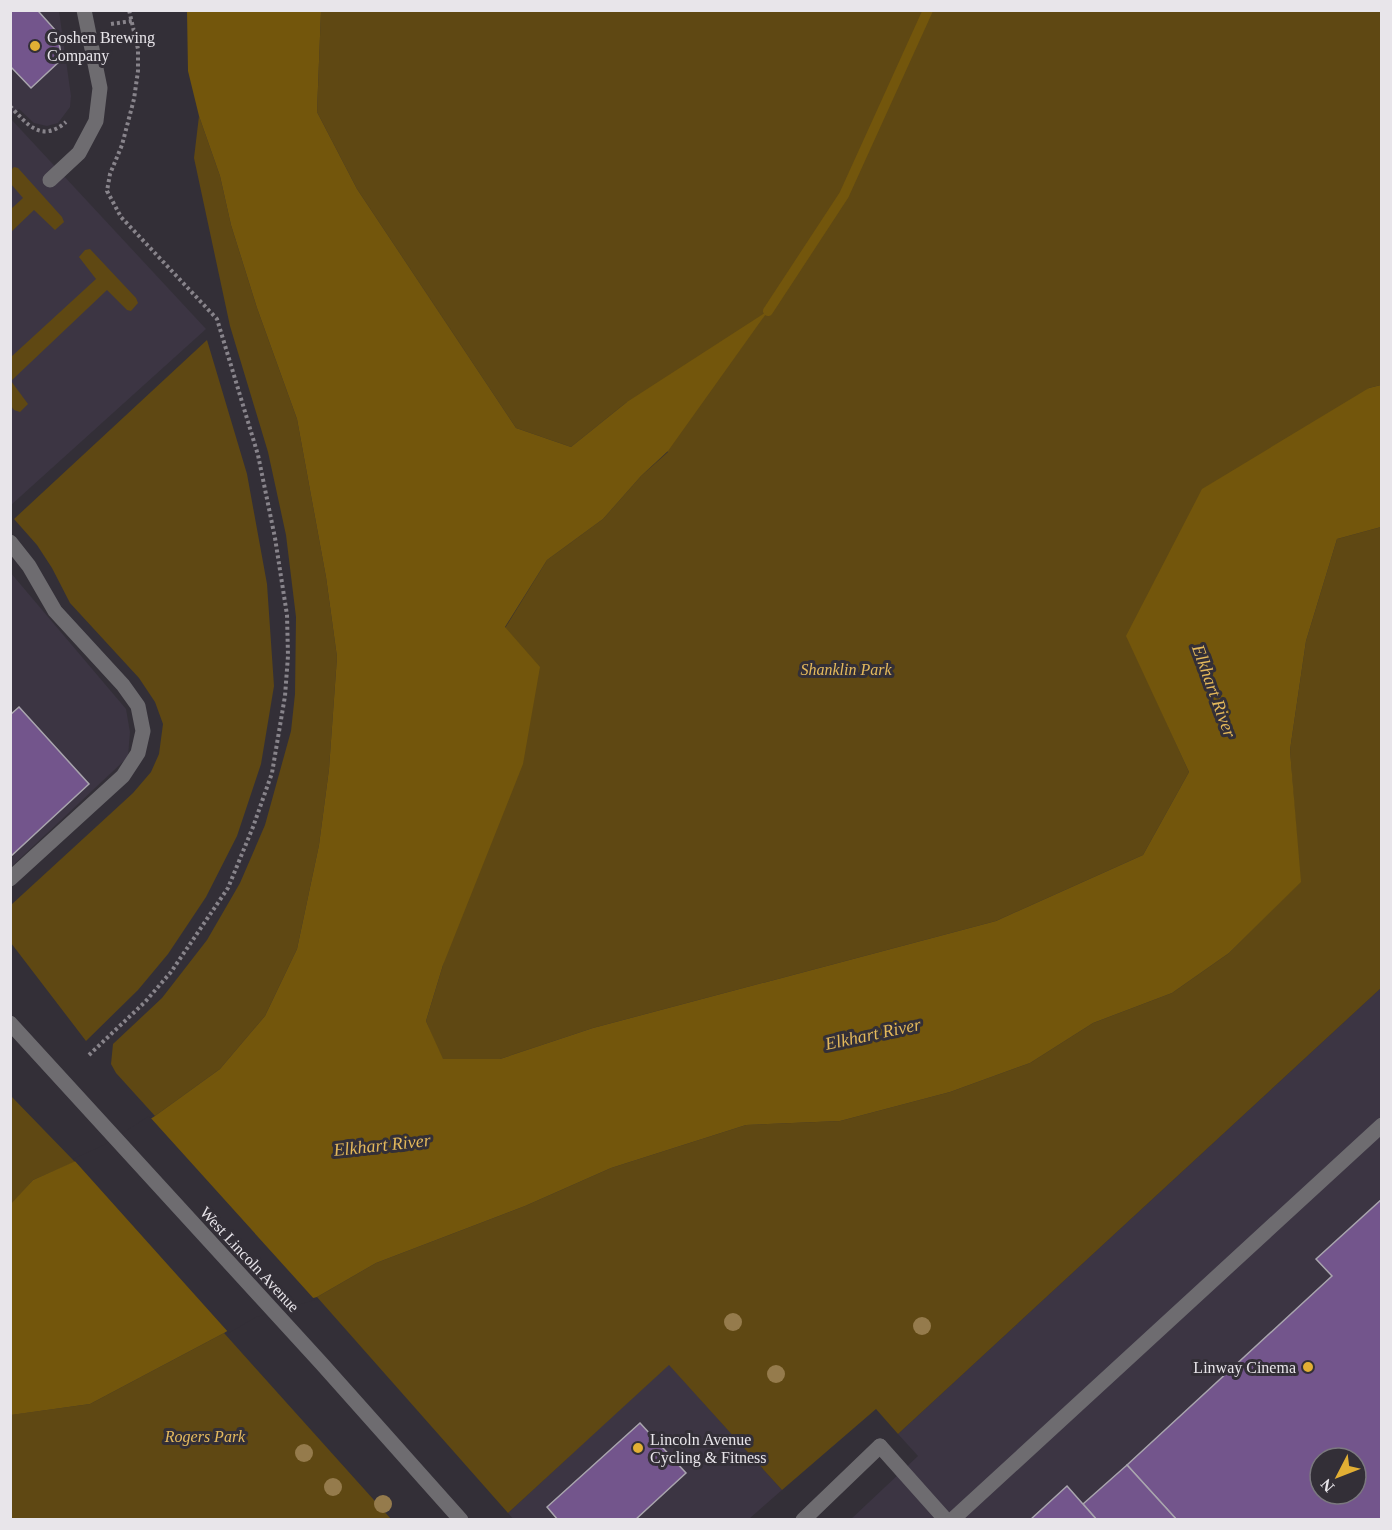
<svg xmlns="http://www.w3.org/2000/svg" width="1392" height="1530" viewBox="0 0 1392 1530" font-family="'Times New Roman',serif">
  <rect width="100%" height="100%" fill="#332f37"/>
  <g fill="#3c3543" fill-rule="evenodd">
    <path d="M11,11H59L71,96L70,107L58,123L47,126L34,123L19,109L11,116Z"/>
    <path d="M10,118L206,329L11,505H10Z"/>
    <path d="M10,572L126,709L130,732L128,757L11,867Z"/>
    <path d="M1381,988V1519L850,1520L918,1456L898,1434ZM1320,1458H1356V1494H1320Z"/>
    <path d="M669,1364L782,1490L749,1519L514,1520L508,1513Z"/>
  </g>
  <g fill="#5f4813">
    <path d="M321,11H1381V385L1369,388L1127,636L1189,772L1143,855L996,921L593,1028L500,1059H442L426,1021L443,965L505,628L547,560L603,519L641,476L668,452L627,402L571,447L516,428L357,189L317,112Z"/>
    <path d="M199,116L220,176L231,225L257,308L297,419L326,577L337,657L329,769L319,845L297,949L265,1016L220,1069L155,1116L116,1073L111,1064L113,1044L162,998L207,940L240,883L265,825L291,731L295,694L296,617L286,535L268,452L230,326L194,158Z"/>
    <path d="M14,167L18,168L62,217L64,222L55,230L34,210L11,232V209L23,198L11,184V170Z"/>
    <path d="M90,249L136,298L138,303L131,311L127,310L107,290L11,381V357L96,279L79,257L85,250Z"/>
    <path d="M207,340L247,474L267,584L274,686L261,764L237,836L206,897L168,954L138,990L86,1041L11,943V905L133,793L151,772L159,754L163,724L155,702L139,678L70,603L52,568L37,545L14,519Z"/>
    <path d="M11,381L28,404L20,412L14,410L11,406Z"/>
    <path d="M1381,527V988L898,1434L876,1409L782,1490L669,1365L508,1513L317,1297L376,1263L525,1206L611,1168L746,1125L840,1121L950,1092L1030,1063L1093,1023L1172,993L1229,953L1300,882L1290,750L1306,641L1337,539Z"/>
    <path d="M10,1095L75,1162L33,1180L11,1205Z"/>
    <path d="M224,1333L391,1519H11L10,1415L90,1404Z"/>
  </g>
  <path fill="#73560c" d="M187,11H321L317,112L357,189L516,428L571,447L627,402L768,311L668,451L641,476L603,519L547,560L505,627L540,667L523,764L443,965L426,1021L443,1059H500L593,1028L996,921L1143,855L1189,772L1126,636L1202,489L1369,388L1381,385V527L1337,539L1306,641L1290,750L1301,882L1229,953L1172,993L1093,1023L1030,1063L950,1092L840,1121L746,1125L611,1168L525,1206L376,1263L317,1297L255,1314L224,1333L90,1404L11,1415L10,1205L33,1180L105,1148L155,1116L220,1069L265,1016L297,949L319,845L329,769L337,657L326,577L297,419L257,308L231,225L220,176L199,116L188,71Z"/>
  <path fill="#332f37" d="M149,1116L315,1300L256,1317L229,1333L73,1159L104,1145Z"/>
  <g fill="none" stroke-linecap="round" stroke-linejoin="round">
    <path stroke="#73560c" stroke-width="10" d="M768,311L844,195L928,10"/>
  </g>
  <g fill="#73558c" stroke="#a9a5ae" stroke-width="1.5" fill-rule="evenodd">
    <path d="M10,10H39V12L57,32L62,59L31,88L10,66Z"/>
    <path d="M19,707L89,784L10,857V715Z"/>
    <path d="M1382,1199V1520H1177L1127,1465L1332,1276L1316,1259ZM1320,1458H1356V1494H1320Z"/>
    <path d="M640,1423L686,1473L635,1520H558L547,1507Z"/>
    <path d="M1127,1465L1177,1520H1097L1083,1504Z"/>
    <path d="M1067,1486L1097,1520H1030Z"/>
  </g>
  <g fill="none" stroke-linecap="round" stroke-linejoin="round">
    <g stroke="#88848b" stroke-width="4" stroke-dasharray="3 3" stroke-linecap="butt">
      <path d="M111,24L132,21"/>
      <path d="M10,106C28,125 41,143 66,122"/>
      <path d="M89,1055L145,1002L171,972L228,888L253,827L272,773L285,696L288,656L287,615L275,538L258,455L217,319L121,217L107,191L110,174L122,145L134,99L138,71V49L129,10"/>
    </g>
    <g stroke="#6e6c70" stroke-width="15">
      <path d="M10,542L29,566L55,611L123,685L138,706L143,731L138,753L123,776L10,879"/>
      <path d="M880,1446L946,1520"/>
      <path d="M952,1520L1382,1125"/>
    </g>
    <g stroke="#6e6c70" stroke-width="15">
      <path d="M50,180L79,153L96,121L100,88L84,10"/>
      <path d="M803,1520L880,1446"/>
    </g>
    <path stroke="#6e6c70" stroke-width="15" d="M10,1023L322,1364L461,1520"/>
  </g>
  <g fill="#957b4c">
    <circle cx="733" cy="1322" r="9"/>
    <circle cx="922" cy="1326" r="9"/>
    <circle cx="776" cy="1374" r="9"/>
    <circle cx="304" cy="1453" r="9"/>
    <circle cx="333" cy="1487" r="9"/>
    <circle cx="383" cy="1504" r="9"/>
  </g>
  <g fill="#e2af34" stroke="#332f37" stroke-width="2">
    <circle cx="35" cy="46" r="6"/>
    <circle cx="1308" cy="1367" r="6"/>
    <circle cx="638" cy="1448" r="6"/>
  </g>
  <g text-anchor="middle" stroke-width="6" stroke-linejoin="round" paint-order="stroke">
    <g font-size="16" fill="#e8e5ea" stroke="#332f37" text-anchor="start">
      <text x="47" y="43">Goshen Brewing<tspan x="47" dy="18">Company</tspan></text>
      <text x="1296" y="1373" text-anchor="end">Linway Cinema</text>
      <text x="650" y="1445">Lincoln Avenue<tspan x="650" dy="18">Cycling &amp; Fitness</tspan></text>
    </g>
    <g font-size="16" font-style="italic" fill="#e5ba5d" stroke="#332f37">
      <text x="846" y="675">Shanklin Park</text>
      <text x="205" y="1442">Rogers Park</text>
    </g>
    <g font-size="16" fill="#e8e5ea" stroke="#332f37">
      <text transform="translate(250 1259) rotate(47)" y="6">West Lincoln Avenue</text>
    </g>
    <g font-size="18" font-style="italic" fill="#e3b85b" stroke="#332f37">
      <text transform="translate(1214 691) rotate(70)" y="6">Elkhart River</text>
      <text transform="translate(873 1034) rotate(-12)" y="6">Elkhart River</text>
      <text transform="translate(382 1145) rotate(-6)" y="6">Elkhart River</text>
    </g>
  </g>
  <rect width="1392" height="1530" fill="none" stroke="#e8e5ea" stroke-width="24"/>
  <g transform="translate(1338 1476) rotate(228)"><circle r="28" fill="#332f37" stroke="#7b787f" stroke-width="1.5"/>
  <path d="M0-4.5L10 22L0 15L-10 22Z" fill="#e2af34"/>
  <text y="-9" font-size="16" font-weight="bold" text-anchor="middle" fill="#e8e5ea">N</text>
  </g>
</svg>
